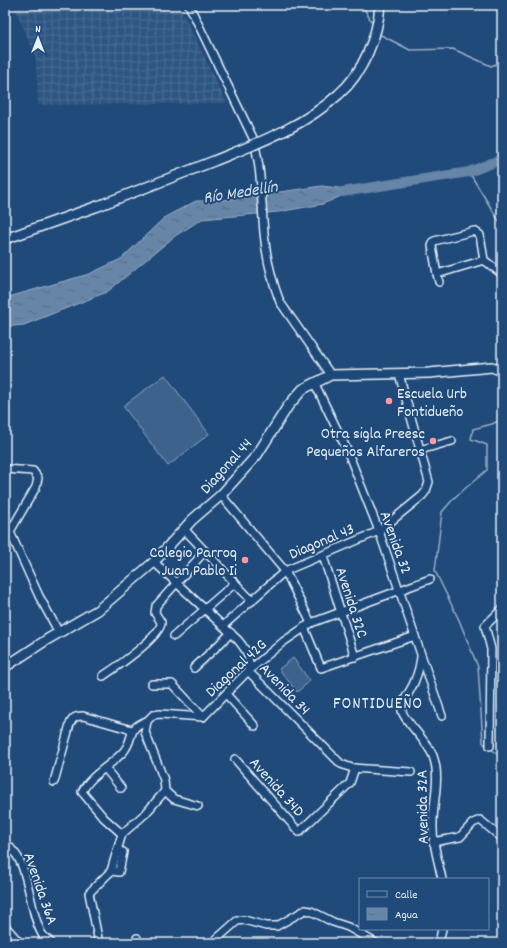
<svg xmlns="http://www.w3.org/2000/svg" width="507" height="948" viewBox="0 0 507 948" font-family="Dekko,sans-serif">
  <defs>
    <pattern id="industrial-grid" width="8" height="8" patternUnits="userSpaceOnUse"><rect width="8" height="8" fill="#2e5683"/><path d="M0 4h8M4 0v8" fill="none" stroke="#4c6f95"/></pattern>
    <pattern id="water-ripples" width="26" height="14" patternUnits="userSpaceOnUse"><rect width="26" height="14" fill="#6685a7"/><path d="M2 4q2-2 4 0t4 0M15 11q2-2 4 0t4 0" fill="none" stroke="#596d82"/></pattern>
  </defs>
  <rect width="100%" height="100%" fill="#1f4a7a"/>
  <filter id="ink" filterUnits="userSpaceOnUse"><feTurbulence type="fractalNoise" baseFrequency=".025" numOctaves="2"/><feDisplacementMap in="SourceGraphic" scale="8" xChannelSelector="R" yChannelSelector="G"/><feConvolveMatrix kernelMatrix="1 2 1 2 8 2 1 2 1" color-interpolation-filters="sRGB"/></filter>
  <g filter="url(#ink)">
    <path fill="url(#industrial-grid)" d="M22,5H179L227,103L38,105L36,58L15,8Z"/>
    <g fill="#3c628c" stroke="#92aac2">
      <path d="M165,375L209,434L168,466L123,406Z"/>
      <path d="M293,658L310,681L297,692L279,669Z"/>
    </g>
    <path fill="url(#water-ripples)" stroke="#9ab0c7" d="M322,186L355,190L323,204L278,212L202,219L175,236L107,292L24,325L5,327V298L89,274L121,259L165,217L196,201H216Z"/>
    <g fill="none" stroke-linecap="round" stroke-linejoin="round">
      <g stroke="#9ab0c7" stroke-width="1.5">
        <path d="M362,5L373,24"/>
        <path d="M379,34L410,50L453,49L491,66L502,62"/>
        <path d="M469,172L502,226"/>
        <path d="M502,380L500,383L502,405"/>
        <path d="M488,747L483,743L478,667L459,620L435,571L442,512L455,497L487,470V445L471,439L473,429L492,424L502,419"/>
        <path d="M491,749L502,757"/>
      </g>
      <path stroke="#6685a7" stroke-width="10" d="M342,192L469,172L502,159"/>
      <g stroke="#e8f1f8" stroke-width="10">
        <g id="minor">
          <path d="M189,5L253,138C262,169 261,200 264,233C266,255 272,281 280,302L331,375"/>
          <path d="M437,274L432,246L434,241L474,231L480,235L484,260L502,274"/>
          <path d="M439,282L437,274L484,260"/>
          <path d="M314,382L347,450L379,531L442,716"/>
          <path d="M420,450L452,441"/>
          <path d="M5,469L33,471L38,478L36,487L5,540"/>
          <path d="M221,495L285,571L311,623"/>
          <path d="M184,529L252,601"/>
          <path d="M10,532L39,596L56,627"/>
          <path d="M323,556L355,657"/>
          <path d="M154,562L238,640C247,651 251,657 248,671L341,764L352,768L411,772"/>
          <path d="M223,626L285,571L379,531L422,496L426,491L429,482L399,374"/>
          <path d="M304,627L321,668L415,636"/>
          <path d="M174,636L235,583"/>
          <path d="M421,657C420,665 418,673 415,680C412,690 401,701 402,711C403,719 428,742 433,756C441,777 433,801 433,822C432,842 438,860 442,879"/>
          <path d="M194,668L231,633"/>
          <path d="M103,676C115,668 162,636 161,622L155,613L156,606L205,551"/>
          <path d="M152,684H172L203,717"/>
          <path d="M226,694L255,726"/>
          <path d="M490,746L491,649L485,626L502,609"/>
          <path d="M235,759L299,832L350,783L355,768"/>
          <path d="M105,768L121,788"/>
          <path d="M54,782L70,724C73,717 76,716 83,716L132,730"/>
          <path d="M198,806L174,799L165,791L164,780L145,732L147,721L153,715L160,714L203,717L248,671L283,642L311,623L430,579"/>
          <path d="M122,834L104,818L82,792C90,775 112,765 124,751C135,737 126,728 147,721"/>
          <path d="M433,842L460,837L473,823L480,820L502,838"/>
          <path d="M5,845C30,855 28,912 42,934C44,937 48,940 51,943"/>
          <path d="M5,855L10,847"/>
          <path d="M111,871L119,872L123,852L117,850"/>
          <path d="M5,926L20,943"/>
          <path d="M99,943L89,893L111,871L122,834L146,813L165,791"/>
          <path d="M136,943L137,938"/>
          <path d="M212,943L237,921L244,920L266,926H277L305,910L311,911L333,922L348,927L376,943"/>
          <path d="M439,943L442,929"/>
        </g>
      </g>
      <g stroke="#e8f1f8" stroke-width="12">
        <g id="major">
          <path d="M5,239L98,206"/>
          <path d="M5,667L48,639L98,610L154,562L192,520L221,495L257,455L288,406L303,389L331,375L429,373L492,367L502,371"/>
        </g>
      </g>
      <use href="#minor" stroke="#1f4a7a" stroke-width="7"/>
      <use href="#major" stroke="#1f4a7a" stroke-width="9"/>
      <g stroke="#e8f1f8" stroke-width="12" stroke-linecap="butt">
        <path id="major-bridge" d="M98,206C136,191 175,176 214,161C258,143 303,127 339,94C363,73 378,36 380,5"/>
      </g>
      <use href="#major-bridge" stroke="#1f4a7a" stroke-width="9"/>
    </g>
  </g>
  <g fill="#ff9aa2" stroke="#1f4a7a" stroke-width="1.5">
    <circle cx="389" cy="401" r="4"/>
    <circle cx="433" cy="441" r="4"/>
    <circle cx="245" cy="560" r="4"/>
  </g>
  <g text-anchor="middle" stroke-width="4" stroke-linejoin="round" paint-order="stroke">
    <g font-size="16" fill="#e8f1f8" stroke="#1f4a7a" text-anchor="end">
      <text x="397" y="398" text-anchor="start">Escuela Urb<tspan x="397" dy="18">Fontidueño</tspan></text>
      <text x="425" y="438">Otra sigla Preesc<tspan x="425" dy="18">Pequeños Alfareros</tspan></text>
      <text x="237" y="557">Colegio Parroq<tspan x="237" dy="18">Juan Pablo Ii</tspan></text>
    </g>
    <g font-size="16" fill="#e8f1f8" stroke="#1f4a7a">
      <text transform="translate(225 465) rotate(-48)" y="6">Diagonal 44</text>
      <text transform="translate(321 540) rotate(-23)" y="6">Diagonal 43</text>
      <text transform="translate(397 542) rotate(70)" y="6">Avenida 32</text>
      <text transform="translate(353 602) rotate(72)" y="6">Avenida 32C</text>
      <text transform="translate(235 667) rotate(-43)" y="6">Diagonal 42G</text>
      <text transform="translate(286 688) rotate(46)" y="6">Avenida 34</text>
      <text transform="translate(278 786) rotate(48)" y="6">Avenida 34D</text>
      <text transform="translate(421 807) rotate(-91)" y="6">Avenida 32A</text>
      <text transform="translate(42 888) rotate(71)" y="6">Avenida 36A</text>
    </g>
    <g font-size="17" font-style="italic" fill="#d4e1ec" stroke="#1f4a7a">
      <text transform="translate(240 191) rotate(-9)" y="6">Río Medellín</text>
    </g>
    <g font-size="17" letter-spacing="1" fill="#e8f1f8" stroke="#1f4a7a">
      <text x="378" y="708">FONTIDUEÑO</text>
    </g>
  </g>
  <rect width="507" height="948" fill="none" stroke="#1f4a7a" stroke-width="20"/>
  <rect x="10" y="10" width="487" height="928" fill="none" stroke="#e8f1f8" stroke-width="1.5" filter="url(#ink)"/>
  <rect x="359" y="878" width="130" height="52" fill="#1f4a7a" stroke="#6f8dac"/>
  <rect x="367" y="891" width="20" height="6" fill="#1f4a7a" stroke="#6f8dac"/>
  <text x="395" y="898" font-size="12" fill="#e8f1f8">Calle</text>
  <rect x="367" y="908" width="20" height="12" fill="url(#water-ripples)" stroke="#6f8dac"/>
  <text x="395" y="918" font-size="12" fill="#e8f1f8">Agua</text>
  <g transform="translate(38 38)" stroke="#1f4a7a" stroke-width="3" paint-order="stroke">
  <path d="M0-3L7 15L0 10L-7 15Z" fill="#e8f1f8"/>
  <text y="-6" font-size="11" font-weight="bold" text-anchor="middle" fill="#e8f1f8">N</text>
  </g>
</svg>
